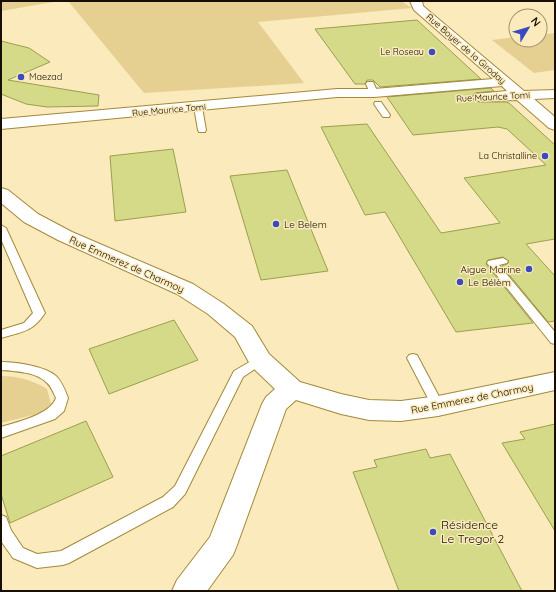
<svg xmlns="http://www.w3.org/2000/svg" width="556" height="592" viewBox="0 0 556 592" font-family="Quicksand,sans-serif">
  <rect width="100%" height="100%" fill="#faeabc"/>
  <g fill="#e5d092">
    <path d="M1,1H59L1,11Z"/>
    <path d="M68,1H401L412,8L258,22L304,83L144,93Z"/>
    <path d="M555,33V70L534,73L492,40L516,37V40H540V35Z"/>
    <path d="M1,376C18,376 32,380 47,389L51,404L41,413L1,423Z"/>
  </g>
  <g fill="#d5da88" stroke="#9b9f4e">
    <path d="M417,20L481,79L380,87L373,80H367L365,84H355L315,29Z"/>
    <path d="M1,41L29,48L50,62L8,80L99,95L98,106L47,107L26,104L1,94Z"/>
    <path d="M491,88L494,91L475,93L472,98L475,101L480,102H506L509,103L555,145V239L526,244L555,276V321L548,322L502,266L507,264L509,262L503,257L488,260L486,264L533,323L456,332L385,212L365,215L321,127L367,124L441,233L500,223L464,178L546,165L507,129L498,127L413,135L387,97Z"/>
    <path d="M173,149L186,212L115,221L110,156Z"/>
    <path d="M287,170L328,271L261,280L230,176Z"/>
    <path d="M174,320L198,360L109,394L89,349Z"/>
    <path d="M86,421L113,477L10,523L1,494V456Z"/>
    <path d="M555,424V531L502,443L525,439L520,432Z"/>
    <path d="M426,449L430,458L450,454L522,591H399L353,472L377,467L374,460Z"/>
  </g>
  <g fill="none" stroke-linecap="round" stroke-linejoin="round">
    <g stroke="#a38938" stroke-width="2">
      <g id="service">
        <path d="M367,82H373L378,93L377,95H371L366,84Z"/>
        <path d="M375,102H381L390,115L389,117H383L374,104Z"/>
        <path d="M195,105H198L202,107L206,130L205,132H199L198,130L194,107Z"/>
        <path d="M1,225L6,228L45,313C33,332 21,332 1,338V330L24,323L33,313L1,239Z"/>
        <path d="M503,258L508,261L507,263L499,265L555,332V344L551,343L487,263L488,261Z"/>
        <path d="M413,354L417,355L444,406L443,410L438,411L433,410L432,406L407,358L409,355Z"/>
        <path d="M260,356L264,357L266,360L264,363L243,377L185,494L173,507L69,563L63,565L37,568L13,558L1,541V515L6,517L11,530L23,548L37,554L61,551L163,497L175,486L234,371Z"/>
        <path d="M1,362C15,362 45,366 56,376C62,382 65,390 68,398L64,411L55,419L1,438V427C17,422 50,415 56,398C53,392 51,386 46,382C36,372 15,371 1,370Z"/>
      </g>
    </g>
    <g stroke="#a38938" stroke-width="2">
      <g id="minor">
        <path d="M410,1H422L423,6L524,91L555,90V98L534,99L555,117V130L549,128L517,100L480,101L475,100L473,97L475,94L507,91L502,86L374,97H337L1,129V119L337,89H374L493,79L414,10Z"/>
        <path d="M1,188L8,190L38,214L72,232L193,284L224,304L252,326L269,354L300,382L341,394L369,400L401,401L438,396L555,372V390L438,416L401,421L369,420L341,414L296,400L286,409L237,545L233,555L207,591H172L177,580L210,537L262,404L266,397L275,389L251,366L235,337L208,314L177,294L58,240L24,222L1,203Z"/>
      </g>
    </g>
    <use href="#service" fill="#fff" fill-rule="evenodd"/>
    <use href="#minor" fill="#fff" fill-rule="evenodd"/>
  </g>
  <g fill="#3a4bbe" stroke="#faeabc" stroke-width="1.5">
    <circle cx="432" cy="52" r="4"/>
    <circle cx="21" cy="77" r="4"/>
    <circle cx="545" cy="156" r="4"/>
    <circle cx="276" cy="224" r="4"/>
    <circle cx="529" cy="269" r="4"/>
    <circle cx="460" cy="282" r="4"/>
    <circle cx="433" cy="532" r="4"/>
  </g>
  <g text-anchor="middle" stroke-width="3" stroke-linejoin="round" paint-order="stroke">
    <g font-size="9" fill="#160e00" stroke="#faeabc">
      <text transform="translate(466 49) rotate(41)" y="3">Rue Boyer de la Giroday</text>
      <text transform="translate(493 97) rotate(-3)" y="3">Rue Maurice Tomi</text>
      <text transform="translate(169 110) rotate(-5)" y="3">Rue Maurice Tomi</text>
    </g>
    <g font-size="9" fill="#160e00" stroke="#faeabc" text-anchor="end">
      <text x="424" y="55">Le Roseau</text>
      <text x="29" y="80" text-anchor="start">Maezad</text>
      <text x="537" y="159">La Christalline</text>
    </g>
    <g font-size="10" fill="#160e00" stroke="#faeabc" text-anchor="start">
      <text x="284" y="228">Le Belem</text>
      <text x="521" y="273" text-anchor="end">Aigue Marine</text>
      <text x="468" y="286">Le Bélèm</text>
    </g>
    <g font-size="10" fill="#160e00" stroke="#faeabc">
      <text transform="translate(127 264) rotate(24)" y="4">Rue Emmerez de Charmoy</text>
      <text transform="translate(472 398) rotate(-11)" y="4">Rue Emmerez de Charmoy</text>
    </g>
    <g font-size="12" fill="#160e00" stroke="#faeabc" text-anchor="start">
      <text x="441" y="529">Résidence<tspan x="441" dy="14">Le Tregor 2</tspan></text>
    </g>
  </g>
  <rect width="556" height="592" fill="none" stroke="#160e00" stroke-width="4"/>
  <g transform="translate(528 28) rotate(52)"><circle r="19" fill="#faeabc" stroke="#9f9271"/>
  <path d="M0-3L7 15L0 10L-7 15Z" fill="#3a4bbe"/>
  <text y="-6" font-size="11" font-weight="bold" text-anchor="middle" fill="#160e00">N</text>
  </g>
</svg>
